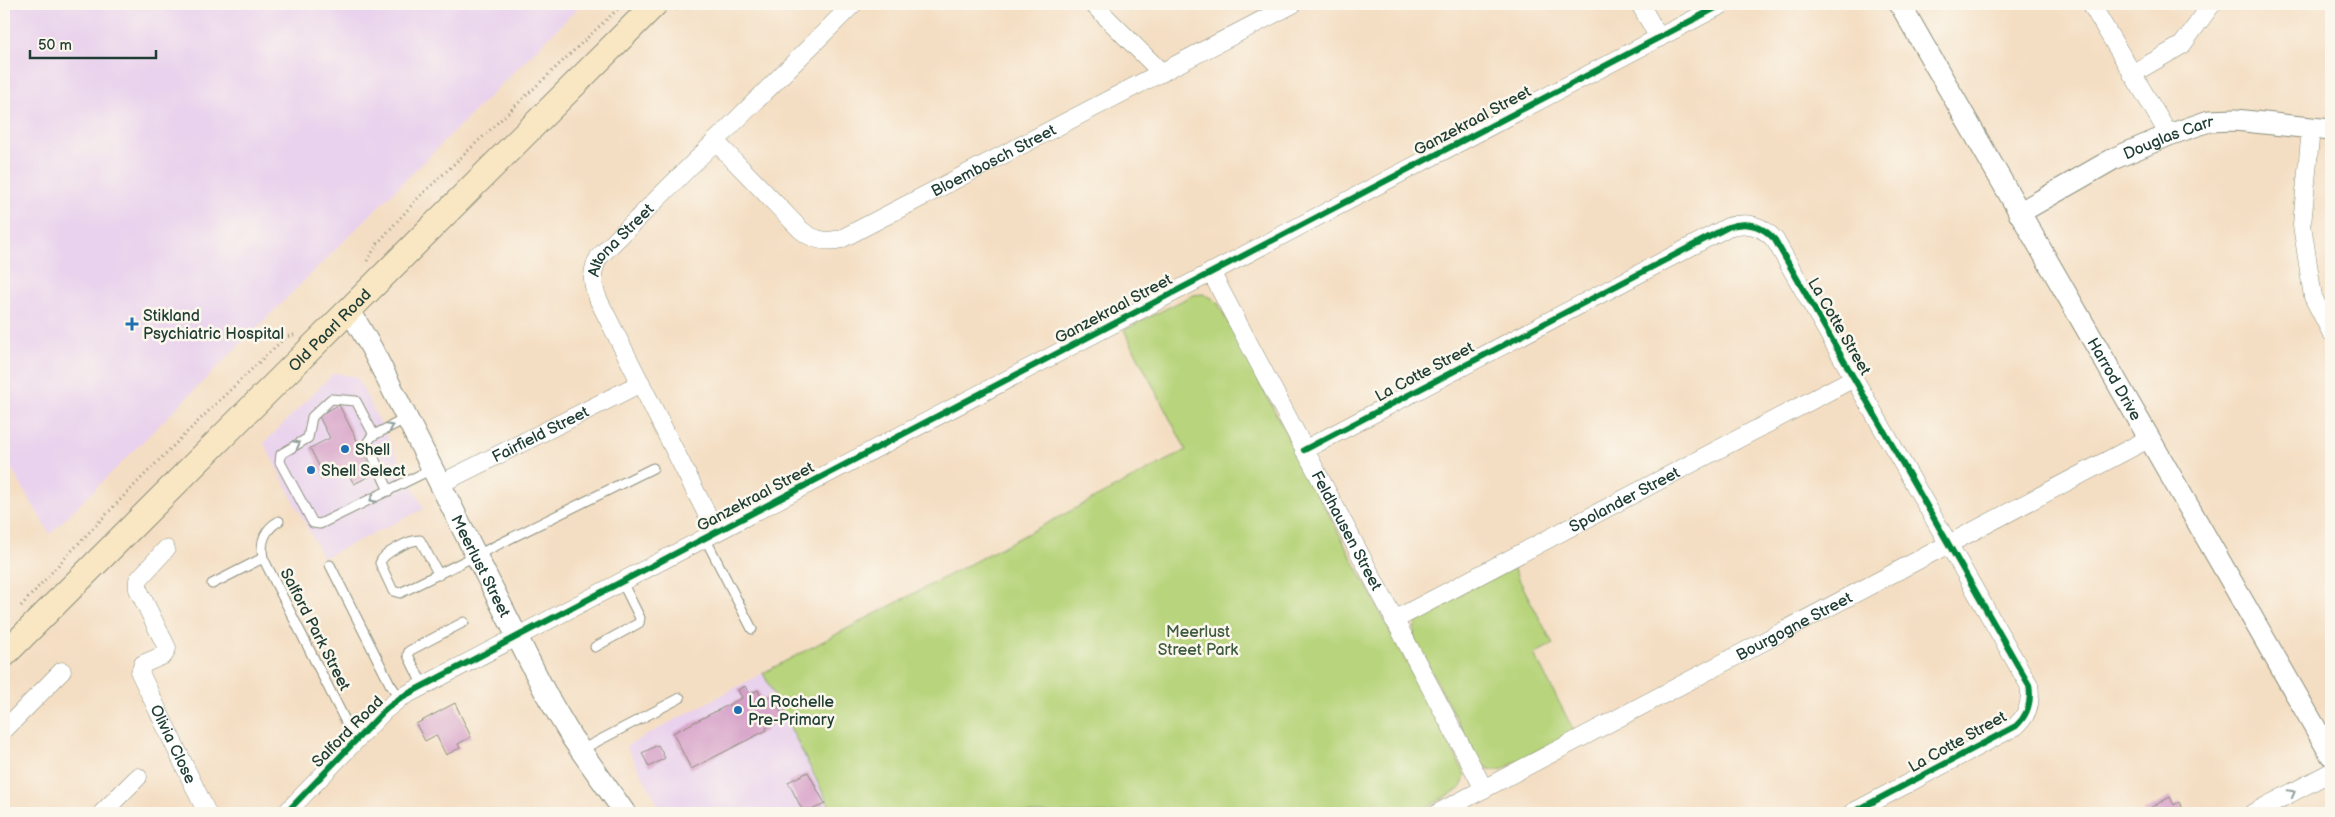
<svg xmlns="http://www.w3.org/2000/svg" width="2335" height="817" viewBox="0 0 2335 817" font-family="'Balsamiq Sans',sans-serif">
  <rect width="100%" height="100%" fill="#fbf7ec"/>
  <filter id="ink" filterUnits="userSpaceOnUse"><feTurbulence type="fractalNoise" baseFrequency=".02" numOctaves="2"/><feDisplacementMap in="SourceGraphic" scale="10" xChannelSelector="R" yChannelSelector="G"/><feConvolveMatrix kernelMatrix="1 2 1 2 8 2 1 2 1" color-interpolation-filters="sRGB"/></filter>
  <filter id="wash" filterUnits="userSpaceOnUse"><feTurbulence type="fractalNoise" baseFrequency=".0096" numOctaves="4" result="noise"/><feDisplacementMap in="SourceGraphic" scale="20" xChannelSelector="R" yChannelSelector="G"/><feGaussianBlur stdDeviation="1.12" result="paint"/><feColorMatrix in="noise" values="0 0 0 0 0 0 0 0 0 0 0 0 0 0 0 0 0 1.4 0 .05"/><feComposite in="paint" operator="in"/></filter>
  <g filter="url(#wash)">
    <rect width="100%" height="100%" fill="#f4dec3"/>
    <g fill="#e9d2ed">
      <path d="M4,4H582L50,534L4,456Z"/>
      <path d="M334,373L357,377L424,509L323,558L264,443Z"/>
      <path d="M763,673L833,813H663L626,746Z"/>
    </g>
    <g fill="#b8d47b" stroke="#6c8858">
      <path d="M1203,294L1214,299L1218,303L1463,770L1465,776L1461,788L1417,813H833L763,673L1186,450L1124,330L1193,295Z"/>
      <path d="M1512,566L1553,644L1534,654L1574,731L1503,769C1493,772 1486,769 1479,761L1414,639C1413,628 1416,621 1424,614Z"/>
    </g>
    <g id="blocks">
      <g fill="#d59fc7">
        <path d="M339,405L374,474L354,484L345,468L325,478L310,448L330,438L318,415Z"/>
        <path d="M745,686L749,694L758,690L762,700L772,695L784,718L766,728L767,730L691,769L673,733L742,698L738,690Z"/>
        <path d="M455,703L471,737L458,744L460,748L446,755L436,735L425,741L416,724Z"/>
        <path d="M658,745L665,758L649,767L642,753Z"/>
        <path d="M808,772L825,804L804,813L788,782Z"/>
        <path d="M2170,797L2174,805L2179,802L2185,813H2141Z"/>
      </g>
    </g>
  </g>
  <g filter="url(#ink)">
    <use href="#blocks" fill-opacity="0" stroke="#8a8e7c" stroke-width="1"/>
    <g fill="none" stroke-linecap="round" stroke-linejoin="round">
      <g stroke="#8a8e7c" stroke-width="11">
        <g id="service">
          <path d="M374,435L356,401L331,399L312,417L308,438L281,454L280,462L313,523L320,524L432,469"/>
          <path d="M389,491L367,443L372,436L407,418"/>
          <path d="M279,521C265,529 260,542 263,558L355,740"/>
          <path d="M705,538L752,629"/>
          <path d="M330,565L390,684L400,698"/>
          <path d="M439,575L420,540C409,540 383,553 380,563L393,591L400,593L653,468"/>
          <path d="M212,584L263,558"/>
          <path d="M595,647L639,623L640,618L622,582"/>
          <path d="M423,686L408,655L409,651L464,622"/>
          <path d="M581,750L680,698"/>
        </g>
      </g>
      <g stroke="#8a8e7c" stroke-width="19">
        <g id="minor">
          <path d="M1093,4L1162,73"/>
          <path d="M1640,4L1659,38"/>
          <path d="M2091,4L2169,135"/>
          <path d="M2132,74L2182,45L2212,4"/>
          <path d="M2311,128L2302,225L2313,297L2331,332"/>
          <path id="s1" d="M715,141L801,230C813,240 825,243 841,239L1293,4"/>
          <path id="s2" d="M1211,272L1484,789"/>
          <path d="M1304,450L1728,227C1746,221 1762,225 1775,240L2029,685C2032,702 2028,715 2016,726L1852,813"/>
          <path id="s3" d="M440,484L641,383"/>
          <path id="s4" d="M716,532L599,301C592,285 590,273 599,257L853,4"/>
          <path id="s5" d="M166,549L138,580V589L167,648L164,655L143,664L140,673L207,813"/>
          <path id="s6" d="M1394,620L1854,378"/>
          <path d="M4,730L62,671"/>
          <path d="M102,813L138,777"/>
          <path d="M286,813L384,711L400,698L1723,4"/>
          <path id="s7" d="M1438,813L2150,438"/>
          <path d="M2253,813L2331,772"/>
        </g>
      </g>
      <g stroke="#8a8e7c" stroke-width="23">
        <g id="tertiary">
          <path id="s8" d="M1900,4L2331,755"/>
          <path id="s9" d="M2019,213L2115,158L2169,135L2209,121L2235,120L2331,130"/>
          <path id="s10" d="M349,309L372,349L546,694L572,738L625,813"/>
        </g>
      </g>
      <g stroke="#8a8e7c" stroke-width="27">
        <g id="secondary">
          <path id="s11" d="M4,655L655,4"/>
        </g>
      </g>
      <g stroke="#8a8e7c" stroke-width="3" stroke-dasharray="1 4" stroke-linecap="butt">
        <path d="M675,10L681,4"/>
        <path d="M367,261L378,243L417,199L623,4"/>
        <path d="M21,606C105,513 194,423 286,337L294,335"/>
      </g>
      <use href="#service" stroke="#fff" stroke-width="9"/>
      <use href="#minor" stroke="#fff" stroke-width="18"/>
      <use href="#tertiary" stroke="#fff" stroke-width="21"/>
      <use href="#secondary" stroke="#f9e7c3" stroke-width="25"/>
      <g stroke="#fbf7ec" stroke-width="9">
        <g id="cycleway">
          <path d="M1304,450L1728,227C1746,221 1762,225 1775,240L2029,685C2032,702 2028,715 2016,726L1852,813"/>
          <path d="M286,813L384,711L400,698L1723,4"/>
        </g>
      </g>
      <use href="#cycleway" stroke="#00873e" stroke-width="6"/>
    </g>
    <defs><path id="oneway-chevron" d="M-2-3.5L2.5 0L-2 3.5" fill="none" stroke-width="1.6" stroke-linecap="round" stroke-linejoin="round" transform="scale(1.25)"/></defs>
    <g stroke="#8f9e9a">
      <use href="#oneway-chevron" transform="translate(390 427) rotate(-27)"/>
      <use href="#oneway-chevron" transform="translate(297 444) rotate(-28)"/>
      <use href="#oneway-chevron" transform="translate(373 499) rotate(153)"/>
      <use href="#oneway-chevron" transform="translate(2292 793) rotate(-28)"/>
    </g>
  </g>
  <g fill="#1f6fb2" stroke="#fbf7ec" stroke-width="2">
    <path d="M129.5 316.5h5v5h5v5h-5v5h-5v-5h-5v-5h5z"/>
    <circle cx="345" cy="449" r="5"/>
    <circle cx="311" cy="470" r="5"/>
    <circle cx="738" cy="710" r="5"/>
  </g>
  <g text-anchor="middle" stroke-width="5" stroke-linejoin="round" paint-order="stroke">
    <g font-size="16" fill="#1f3d34" stroke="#fbf7ec">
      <text transform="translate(1472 120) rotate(-28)" y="6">Ganzekraal Street</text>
      <text dy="6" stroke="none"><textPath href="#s9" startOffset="168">Douglas Carr</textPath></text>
      <text dy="6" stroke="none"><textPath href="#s1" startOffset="338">Bloembosch Street</textPath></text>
      <text dy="6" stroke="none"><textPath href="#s4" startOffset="331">Altona Street</textPath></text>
      <text transform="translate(1113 308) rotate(-28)" y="6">Ganzekraal Street</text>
      <text transform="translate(1840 326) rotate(60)" y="6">La Cotte Street</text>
      <text dy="6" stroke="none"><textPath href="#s11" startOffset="460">Old Paarl Road</textPath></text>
      <text transform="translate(1424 371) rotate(-28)" y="6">La Cotte Street</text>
      <text dy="6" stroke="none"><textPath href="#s8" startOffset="432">Harrod Drive</textPath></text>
      <text dy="6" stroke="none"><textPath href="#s3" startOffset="112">Fairfield Street</textPath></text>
      <text transform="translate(755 496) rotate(-28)" y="6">Ganzekraal Street</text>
      <text dy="6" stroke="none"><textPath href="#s6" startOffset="260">Spolander Street</textPath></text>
      <text dy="6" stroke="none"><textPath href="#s2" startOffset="292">Feldhausen Street</textPath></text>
      <text dy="6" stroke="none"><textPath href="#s10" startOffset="289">Meerlust Street</textPath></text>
      <text dy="6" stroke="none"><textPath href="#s7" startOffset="402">Bourgogne Street</textPath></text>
      <text transform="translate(316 629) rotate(63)" y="6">Salford Park Street</text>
      <text transform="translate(347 731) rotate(-45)" y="6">Salford Road</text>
      <text transform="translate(1957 741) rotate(-29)" y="6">La Cotte Street</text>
      <text dy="6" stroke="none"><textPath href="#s5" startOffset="235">Olivia Close</textPath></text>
    </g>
    <g font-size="16" fill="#1f3d34" stroke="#fbf7ec" text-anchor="start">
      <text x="143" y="321">Stikland<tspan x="143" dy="18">Psychiatric Hospital</tspan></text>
      <text x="355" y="455">Shell</text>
      <text x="321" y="476">Shell Select</text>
      <text x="748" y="707">La Rochelle<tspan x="748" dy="18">Pre-Primary</tspan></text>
    </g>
    <g font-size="16" fill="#3e5b42" stroke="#fbf7ec">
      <text x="1198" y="637">Meerlust<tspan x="1198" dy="18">Street Park</tspan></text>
    </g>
  </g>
  <rect width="2335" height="817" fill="none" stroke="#fbf7ec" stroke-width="20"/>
  <path d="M30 50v8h126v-8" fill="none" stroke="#1f3d34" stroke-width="2.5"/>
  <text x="38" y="50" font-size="15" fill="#1f3d34" stroke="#fbf7ec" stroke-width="4" paint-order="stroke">50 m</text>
</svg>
